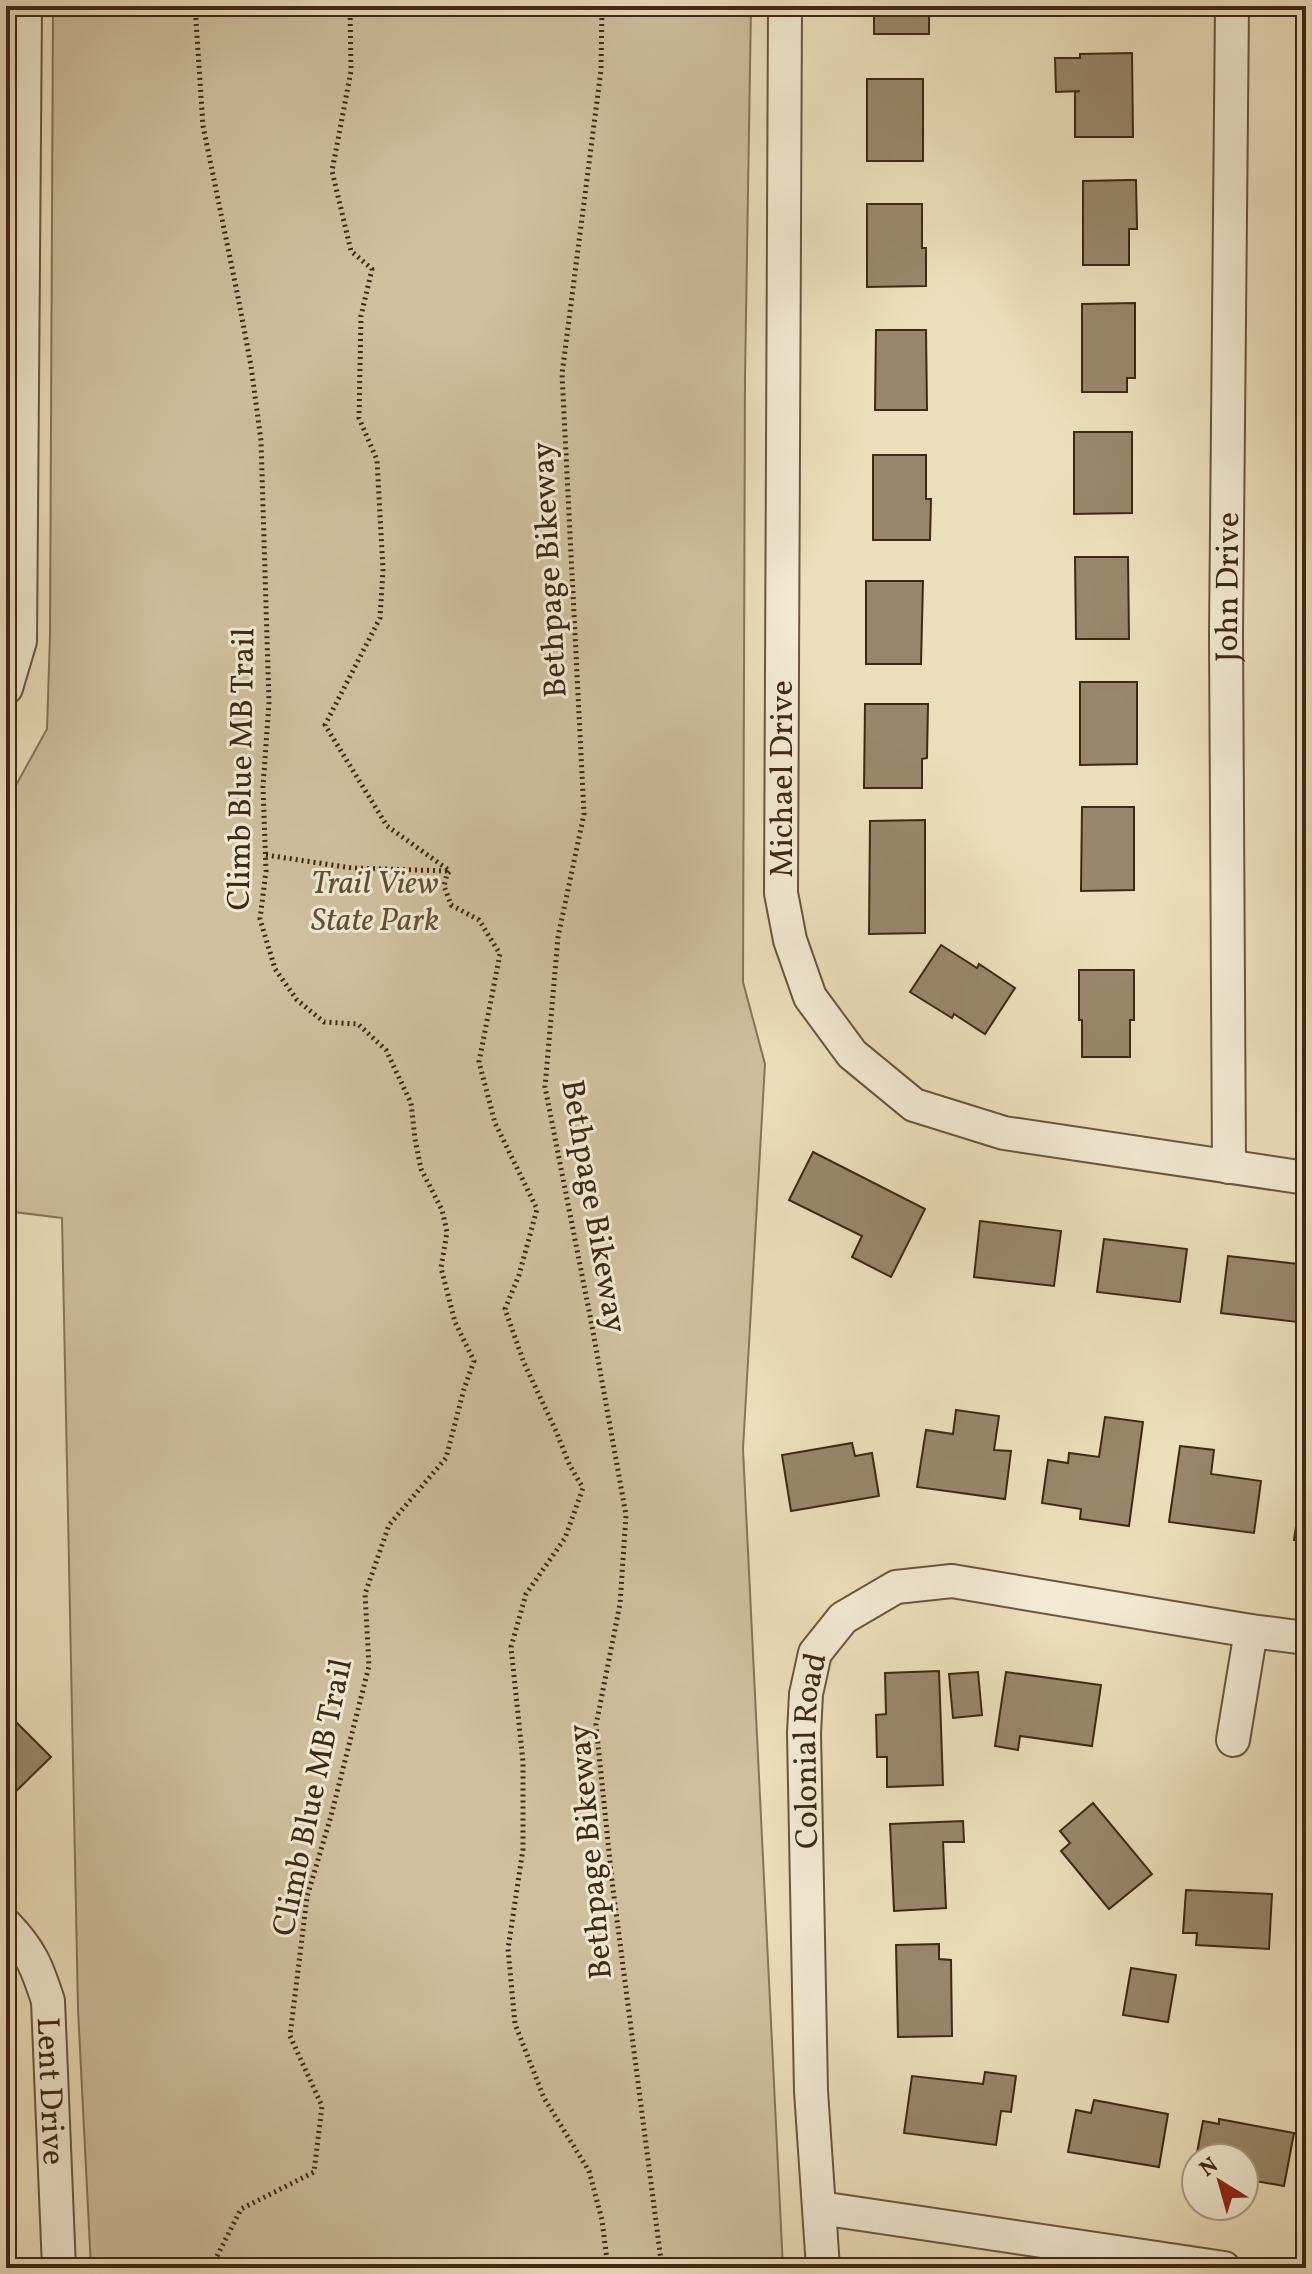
<svg xmlns="http://www.w3.org/2000/svg" width="1312" height="2274" viewBox="0 0 1312 2274" font-family="Vollkorn,serif">
  <rect width="100%" height="100%" fill="#ecdebc"/>
  <filter id="stains"><feTurbulence type="fractalNoise" baseFrequency=".0025" numOctaves="4"/><feColorMatrix values="0 0 0 0 .2 0 0 0 0 .09 0 0 0 0 .02 0 0 0 .5 -.17"/></filter>
  <radialGradient id="worn" r=".72"><stop offset=".6" stop-color="#630" stop-opacity="0"/><stop offset="1" stop-color="#630" stop-opacity=".3"/></radialGradient>
  <path fill="#cfbf9f" stroke="#87745a" stroke-width="2" d="M53,6H751L745,378L743,982L765,1064L743,1449L783,2268H91L78,2009L62,1218L6,1211V798L10,796L47,729L50,635Z"/>
  <g fill="#99876b" stroke="#3f2814" stroke-width="2">
    <rect x="874" y="6" width="55" height="28"/>
    <rect x="1075" y="6" width="58" height="5"/>
    <path d="M1132,53L1133,137H1075V92L1080,91L1056,92L1055,58H1080V54Z"/>
    <rect x="867" y="79" width="56" height="82"/>
    <path d="M1129,180H1136L1137,229H1129V265H1083V181Z"/>
    <path d="M867,204H922V248H926V286L867,287Z"/>
    <path d="M1135,303V378H1127V392H1082V304Z"/>
    <path d="M876,330H926L927,410H875Z"/>
    <path d="M1074,432H1132V513L1074,514Z"/>
    <path d="M873,455H926V499H931L930,540H873Z"/>
    <path d="M1075,557H1128L1129,639H1076Z"/>
    <path d="M866,581H923L921,664H866Z"/>
    <path d="M1080,682H1137V764L1080,765Z"/>
    <path d="M865,704H928L927,758L922,759V788H864Z"/>
    <path d="M1082,807H1134V890L1081,891Z"/>
    <path d="M925,820V933L869,934L870,821Z"/>
    <path d="M941,945L977,968L979,964L1015,988L985,1034L954,1014L952,1018L910,992Z"/>
    <path d="M1079,970H1134V1020H1130V1057H1082V1020H1079Z"/>
    <path d="M813,1152L925,1209L891,1277L852,1257L862,1236L789,1200Z"/>
    <path d="M980,1221L1061,1231L1054,1286L974,1277Z"/>
    <path d="M1104,1239L1187,1249L1180,1302L1097,1292Z"/>
    <path d="M1228,1256L1306,1265V1323L1221,1313Z"/>
    <path d="M956,1410L999,1416L994,1450L1011,1451L1005,1499L917,1487L926,1430L953,1434Z"/>
    <path d="M1105,1417L1143,1422L1129,1526L1080,1519L1081,1509L1042,1503L1048,1460L1068,1463L1069,1453L1099,1457Z"/>
    <path d="M852,1443L855,1456L872,1453L879,1496L791,1511L782,1455Z"/>
    <path d="M1180,1446L1214,1450L1211,1474L1261,1481L1254,1533L1169,1522Z"/>
    <path d="M1302,1485L1306,1486V1542L1294,1540Z"/>
    <path d="M939,1671L943,1785L887,1787V1757H877L876,1715L886,1714L885,1673Z"/>
    <path d="M978,1672L982,1715L953,1718L949,1674Z"/>
    <path d="M1006,1672L1101,1685L1092,1746L1020,1736L1018,1750L995,1746Z"/>
    <path d="M6,1712L51,1757L7,1800L6,1799Z"/>
    <path d="M1093,1803L1152,1874L1109,1909L1061,1851L1070,1843L1060,1831Z"/>
    <path d="M963,1821L964,1842H943L946,1908L894,1911L890,1824Z"/>
    <path d="M1186,1890L1272,1894L1269,1949L1196,1945L1197,1933H1183Z"/>
    <path d="M939,1944V1959L951,1960L952,2036L898,2037L896,1945Z"/>
    <path d="M1131,1968L1176,1975L1168,2022L1123,2015Z"/>
    <path d="M985,2072L1016,2076L1011,2112L1001,2111L996,2145L904,2133L912,2076L983,2084Z"/>
    <path d="M1094,2100L1168,2114L1159,2167L1068,2152L1076,2110L1091,2113Z"/>
    <path d="M1219,2119L1294,2133L1284,2186L1244,2179V2158H1196L1203,2121L1219,2124Z"/>
  </g>
  <g fill="none" stroke-linecap="round" stroke-linejoin="round">
    <g stroke="#6a563e" stroke-width="36">
      <g id="minor">
        <path d="M785,6L781,893L790,940L810,997L852,1054L914,1105L1004,1133L1306,1178"/>
        <path d="M6,688L20,641L25,6"/>
        <path id="s1" d="M1229,1167L1226,634L1232,6"/>
        <path d="M1233,1740L1251,1631"/>
        <path id="s2" d="M6,1925C31,1951 37,1967 48,2001L59,2268"/>
        <path d="M820,2208L1224,2268"/>
        <path id="s3" d="M823,2268L811,2091L804,1733L806,1694L815,1653L843,1618L896,1587L952,1581L1251,1631L1306,1638"/>
      </g>
    </g>
    <g stroke="#3f2814" stroke-width="5" stroke-dasharray="2 4" stroke-linecap="butt">
      <path d="M195,6L203,126L238,297L251,366L261,441L269,703L263,787L266,871L260,919L275,969L297,1000L324,1022L358,1024L386,1050L411,1103L415,1139L421,1169L442,1210L447,1232L441,1268L455,1322L474,1361L464,1389L446,1458L389,1525L365,1594L369,1666L331,1816L307,1897L290,2036L322,2106L314,2172L241,2209L211,2268"/>
      <path d="M350,6L351,71L332,171L351,251L372,269L361,316L359,418L377,460L383,570L380,618L325,725L387,826L450,871L447,874L444,886L451,905L479,920L500,954L479,1062L495,1123L537,1209L519,1275L505,1309L524,1363L556,1431L570,1466L583,1488L565,1538L526,1594L511,1647L523,1762V1849L508,1949L515,2024L544,2098L589,2171L602,2220L608,2268"/>
      <path d="M602,6L601,70L562,374L584,814L558,937L545,1087L592,1326L626,1515L620,1604L596,1725L612,1881L662,2268"/>
      <path d="M266,855L352,868L448,871"/>
    </g>
    <use href="#minor" stroke="#f3ead3" stroke-width="32"/>
  </g>
  <g text-anchor="middle" stroke-width="6" stroke-linejoin="round" paint-order="stroke">
    <g font-size="32" fill="#3f2814" stroke="#f3ead3">
      <text transform="translate(548 570) rotate(-93)" y="11">Bethpage Bikeway</text>
      <text dy="11" stroke="none"><textPath href="#s1" startOffset="580">John Drive</textPath></text>
      <text transform="translate(240 769) rotate(-89)" y="11">Climb Blue MB Trail</text>
      <text transform="translate(781 779) rotate(-90)" y="11">Michael Drive</text>
      <text transform="translate(595 1206) rotate(80)" y="11">Bethpage Bikeway</text>
      <text dy="11" stroke="none"><textPath href="#s3" startOffset="518">Colonial Road</textPath></text>
      <text transform="translate(311 1797) rotate(-78)" y="11">Climb Blue MB Trail</text>
      <text transform="translate(589 1852) rotate(-95)" y="11">Bethpage Bikeway</text>
      <text dy="11" stroke="none"><textPath href="#s2" startOffset="178">Lent Drive</textPath></text>
    </g>
    <g font-size="32" font-style="italic" fill="#634e37" stroke="#f3ead3">
      <text x="375" y="893">Trail View<tspan x="375" dy="37">State Park</tspan></text>
    </g>
  </g>
  <rect width="1312" height="2274" fill="none" stroke="#ecdebc" stroke-width="32"/>
  <rect x="8" y="8" width="1296" height="2258" fill="none" stroke="#3f2814" stroke-width="4"/>
  <rect x="16" y="16" width="1280" height="2242" fill="none" stroke="#3f2814" stroke-width="2"/>
  <g transform="translate(1220 2182) rotate(323)"><circle r="38" fill="#f3ead3" stroke="#ab9c87" stroke-width="2"/>
  <path d="M0-6L14 30L0 20L-14 30Z" fill="#8f2418"/>
  <text y="-12" font-size="22" font-weight="bold" text-anchor="middle" fill="#3f2814">N</text>
  </g>
  <rect width="100%" height="100%" filter="url(#stains)"/>
  <rect width="100%" height="100%" fill="url(#worn)"/>
</svg>
